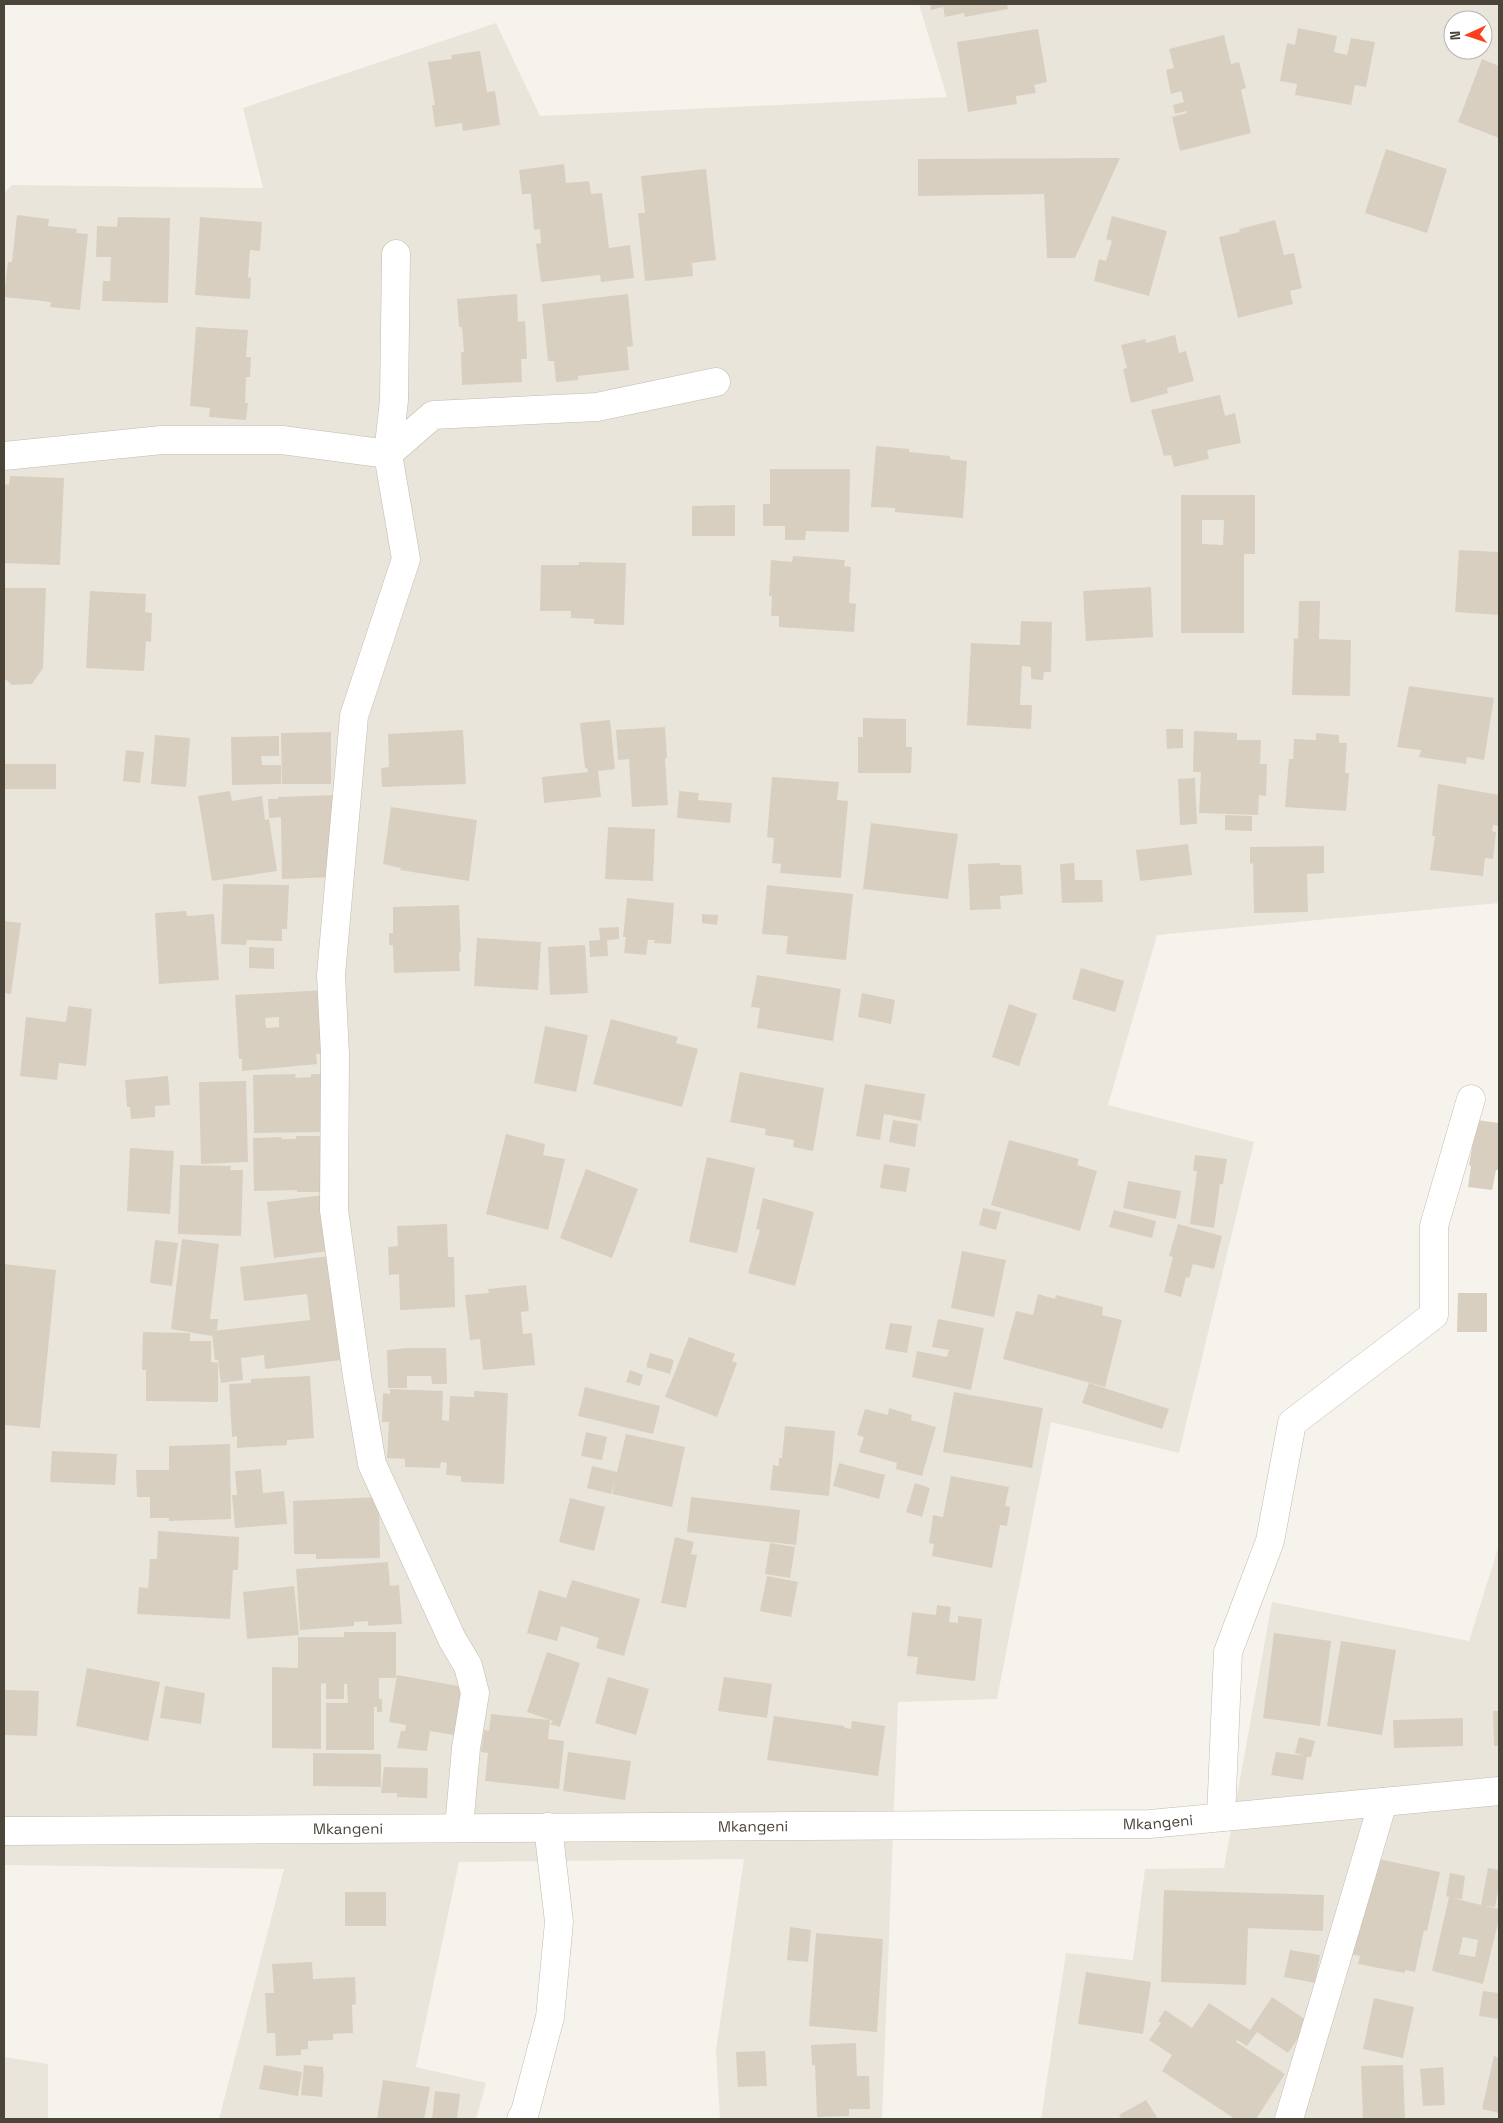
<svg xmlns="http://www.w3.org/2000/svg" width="1503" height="2123" viewBox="0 0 1503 2123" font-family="'Space Grotesk',sans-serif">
  <rect width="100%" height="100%" fill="#f6f3ec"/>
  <g fill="#eae5da" fill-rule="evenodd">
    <path d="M919,4H1499V903L1157,935L1108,1105L1254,1142L1179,1453L1051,1422L997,1699L898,1702L882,2119H720L716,2050L744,1859L459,1862L416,2067L486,2083L476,2119H219L284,1869L4,1865V193L12,185L263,188L243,108L496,23L540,116L947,97ZM1453,20H1483V50H1453Z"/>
    <path d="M1499,1545V2119H1041L1066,1953L1133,1960L1145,1869L1224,1868L1272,1602L1469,1641Z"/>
    <path d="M4,2057L48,2064V2119H4Z"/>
  </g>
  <g fill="#d8cfc1" fill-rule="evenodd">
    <path d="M930,4H1007L1008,9L965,17L964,13L945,17L943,7L931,10Z"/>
    <path d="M1298,28L1337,36L1334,52L1347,55L1351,38L1375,42L1366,87L1355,85L1351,105L1295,95L1297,84L1280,81L1287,43L1295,45Z"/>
    <path d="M1038,29L1047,82L1034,85L1036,93L1016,96L1017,104L968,112L957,42Z"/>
    <path d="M1224,35L1231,64L1239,62L1246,88L1241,90L1251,133L1180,151L1172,117L1187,113L1186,111L1175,114L1173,105L1184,102L1181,91L1171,94L1166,70L1174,68L1169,49Z"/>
    <path d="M480,51L487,92L495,91L500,125L463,131L462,123L435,127L432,105H435L428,62L452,59L451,55Z"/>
    <path d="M1482,59L1499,66V138L1458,122Z"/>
    <path d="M1386,149L1447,169L1427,233L1365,213Z"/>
    <path d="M1120,158L1075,258H1047L1044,194L918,196V159Z"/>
    <path d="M564,164L566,183L589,181L591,194L602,193L609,248L630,245L634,278L601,282L600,275L541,282L536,244L541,243L540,229L534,230L531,194H522L519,170Z"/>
    <path d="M706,169L716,260L692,263L693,276L645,281L638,213H645L641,176Z"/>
    <path d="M17,215L49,219L48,226L77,229L76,233L88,234L80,310L50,307L51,302L4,297L8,262H12Z"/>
    <path d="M1112,216L1167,231L1149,296L1094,281L1099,259L1106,261L1112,241L1106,239Z"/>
    <path d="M118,217L170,218L168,303L102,301L103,281H110L111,257H96L97,226L117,227Z"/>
    <path d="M200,217L262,222L260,251L250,250L248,278L251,277L250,299L195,295Z"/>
    <path d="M1275,220L1284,255L1294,253L1302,288L1290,291L1293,304L1238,318L1219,237L1240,232L1239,229Z"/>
    <path d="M517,294L518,322L525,321L527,359H521L522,382L462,385L461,352H464L462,327H459L457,299Z"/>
    <path d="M628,294L633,346L627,347L629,370L578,376V380L556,382L554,361H548L542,304Z"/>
    <path d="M196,327L248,330L246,357H251L250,377H246L245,403H248L246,420L209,417L210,408L190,406Z"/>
    <path d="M1175,335L1179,353L1186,351L1194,381L1167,388L1168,393L1131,403L1123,369L1127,368L1121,345L1145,339L1146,343Z"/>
    <path d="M1220,395L1225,416L1235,413L1241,443L1207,450L1209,459L1174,467L1171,455L1164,456L1151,410Z"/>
    <path d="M876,446L909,449V452L950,456V459L967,461L963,518L895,512V508L871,507Z"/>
    <path d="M770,469H850L849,532L806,531L805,540H785V526H763V504H770Z"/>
    <path d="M10,476L64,478L60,565L4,563V484L9,485Z"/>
    <path d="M1181,495H1255V554H1244V633H1181ZM1202,520H1224L1223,545L1202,544Z"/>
    <path d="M735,505V536H692V506Z"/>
    <path d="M1459,550L1499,552V615L1455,612Z"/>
    <path d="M793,556L845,560L844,566L851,567L849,603L856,604L854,632L779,627V616H771L772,596H769L771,560L792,562Z"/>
    <path d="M579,562L626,563L624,625L594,624V619L571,618V611H540L541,565H579Z"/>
    <path d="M1151,587L1153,637L1086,641L1083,591Z"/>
    <path d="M4,588H46L43,668L32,684L12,685L4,678Z"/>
    <path d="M90,591L146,594L145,612L152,613L151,642L146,641L144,671L86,668Z"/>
    <path d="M1299,601H1320L1319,639L1351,640L1350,696L1292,695L1294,638L1298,639Z"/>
    <path d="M1021,621L1052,622L1051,672H1044L1043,680L1031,679V667L1022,666L1020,705H1032L1031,729L967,725L971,643L1020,645Z"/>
    <path d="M1409,686L1494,698L1484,760L1467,757L1466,764L1419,757L1421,750L1397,747Z"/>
    <path d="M863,718L906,719V747H912L911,773H858V737H863Z"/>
    <path d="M610,720L615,769L598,771L601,797L544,803L542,777L588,772L587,768H585L580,723Z"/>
    <path d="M665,727L667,758H665L668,805L632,807L629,759L618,760L616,730Z"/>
    <path d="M1166,729H1183V748L1167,749Z"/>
    <path d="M463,730L466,784L382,787L381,768L389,767L388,734Z"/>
    <path d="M1194,731L1237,733V740H1261L1260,764H1267L1266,796L1259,795L1258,815L1199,813L1201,772H1193Z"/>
    <path d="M331,732V784H282L281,733Z"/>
    <path d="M1316,733L1339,735V743H1347L1345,773H1349L1346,811L1285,807L1289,759H1293L1294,739L1316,740Z"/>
    <path d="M155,735L190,738L186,787L151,784Z"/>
    <path d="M279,736V756H261L262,765H281V784L232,785L231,737Z"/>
    <path d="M126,750L144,752L140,783L123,781Z"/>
    <rect x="4" y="764" width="52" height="25"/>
    <path d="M772,777L839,782L837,800L848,801L841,878L780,873L781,864L772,863L774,838L767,837Z"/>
    <path d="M1195,778L1197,824L1180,825L1178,779Z"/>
    <path d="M1438,784L1499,795V826L1493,825L1492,831L1496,832L1493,859L1485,858L1483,876L1430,870L1435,836H1432Z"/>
    <path d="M230,791L232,801L262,796L265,820L269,819L277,871L212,881L198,796Z"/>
    <path d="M679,791L699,793L698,800L732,803L730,823L677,818Z"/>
    <path d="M335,795L337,877L282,879L281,817L269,818L268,799H278V797Z"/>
    <path d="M391,807L477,820L469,881L400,870L401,868L383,864Z"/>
    <path d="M1225,815L1252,816V831L1225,830Z"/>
    <path d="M871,823L958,834L948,899L863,889Z"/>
    <path d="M608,827L655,829L653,881L605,879Z"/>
    <path d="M1188,844L1192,875L1140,881L1136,850Z"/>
    <path d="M1324,846V873L1307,874L1308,912L1254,913L1253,863L1250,864V847Z"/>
    <path d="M1000,863V865H1021L1023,894L1000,896L1001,909L970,910L968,864Z"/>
    <path d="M1074,863L1075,880H1102L1103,902L1062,903L1060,864Z"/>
    <path d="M223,884L289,885L287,929H282V941L247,940L246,945L221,944Z"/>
    <path d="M767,885L853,894L846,960L786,954L788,936L762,934Z"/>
    <path d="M627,898L674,903L671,944L654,943L655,940H648L646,955L624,953L626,937H623Z"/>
    <path d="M459,905L461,952H459L460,971L394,973L393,945H389V933H393V907Z"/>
    <path d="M186,911L187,916L214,914L219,980L159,984L155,913Z"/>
    <path d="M702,914L718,915L717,925L702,923Z"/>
    <path d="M4,921L21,923L11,994L4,993Z"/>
    <path d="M619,927V939L607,940L608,956L590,957L589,941L600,940L599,928Z"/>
    <path d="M477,938L541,942L538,990L474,986Z"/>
    <path d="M585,945L588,993L550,995L548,947Z"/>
    <path d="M249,947L274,948V969L249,968Z"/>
    <path d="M1081,968L1124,981L1115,1012L1072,999Z"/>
    <path d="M757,975L841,989L833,1041L757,1028L760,1008L751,1007Z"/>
    <path d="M325,990L328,1053L316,1054L317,1064L242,1071V1059H239L235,995ZM279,1017V1027L266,1028L265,1018Z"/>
    <path d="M862,993L895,1000L891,1024L858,1017Z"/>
    <path d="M1009,1004L1037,1014L1019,1066L992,1057Z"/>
    <path d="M68,1006L92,1009L86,1066L59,1063L57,1080L20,1076L26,1017L66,1022Z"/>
    <path d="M611,1019L678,1037L676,1043L698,1049L682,1107L593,1084Z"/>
    <path d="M545,1026L588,1035L576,1092L534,1083Z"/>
    <path d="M740,1072L824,1088L813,1151L793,1147L794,1140L765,1135L766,1129L730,1122Z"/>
    <path d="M296,1074L295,1078L311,1077V1074H322L324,1132L254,1133L253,1075Z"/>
    <path d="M168,1076L170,1105L155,1106V1117L131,1119L130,1107H127L125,1080Z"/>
    <path d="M246,1081L248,1162L201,1164L199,1082Z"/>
    <path d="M865,1084L925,1094L921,1121L884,1114L880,1140L856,1136Z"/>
    <path d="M893,1120L918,1124L915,1147L889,1142Z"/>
    <path d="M1477,1120L1499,1123V1170H1496L1492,1190L1468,1187L1471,1166L1469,1165Z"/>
    <path d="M506,1134L545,1144L543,1155L565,1159L548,1230L486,1214Z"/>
    <path d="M296,1136H327L328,1192H297V1190L254,1191L253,1138L282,1137L281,1139H296Z"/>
    <path d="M1009,1140L1079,1159L1077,1165L1097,1171L1080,1231L991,1205Z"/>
    <path d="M130,1148L174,1151L170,1214L127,1211Z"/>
    <path d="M1195,1155L1227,1159L1223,1184H1220L1214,1228L1190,1224L1197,1171H1193Z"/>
    <path d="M707,1157L755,1168L737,1253L689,1242Z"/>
    <path d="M884,1164L910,1168L906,1192L880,1188Z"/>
    <path d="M180,1165L231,1166L230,1170H243L241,1236L178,1234Z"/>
    <path d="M586,1169L638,1189L612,1258L560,1238Z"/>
    <path d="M1128,1181L1181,1191L1176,1219L1123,1208Z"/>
    <path d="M323,1195L330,1251L274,1258L267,1202Z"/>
    <path d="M763,1198L814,1212L795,1286L748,1273L760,1230L756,1229Z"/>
    <path d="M983,1208L1001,1212L996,1230L979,1225Z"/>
    <path d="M1114,1210L1156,1221L1152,1238L1109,1227Z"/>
    <path d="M447,1224L448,1257H454L455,1307L400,1310L399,1274L389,1275L388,1247L398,1246L397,1226Z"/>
    <path d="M1178,1224L1222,1236L1214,1269L1193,1264L1189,1278L1186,1277L1181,1297L1164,1292L1173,1257L1169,1256Z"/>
    <path d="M182,1239L219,1244L210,1319H218L217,1331H212L310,1320L307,1294L244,1301L240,1267L338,1255L350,1359L265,1369L264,1355L241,1358L243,1380L221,1383L218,1360H215L212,1333V1336L171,1329Z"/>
    <path d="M155,1240L178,1243L172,1286L150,1283Z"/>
    <path d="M962,1251L1006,1260L994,1317L951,1308Z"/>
    <path d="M4,1264L56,1270L40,1428L4,1425Z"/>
    <path d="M526,1285L529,1311L521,1312L523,1334L532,1333L535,1365L483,1370L480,1339L470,1340L465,1295L489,1293L488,1289Z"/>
    <path d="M1458,1293H1487V1332H1457Z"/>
    <path d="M1038,1294L1055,1299L1056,1295L1103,1307L1102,1315L1122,1320L1105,1387L1003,1359L1016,1311L1033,1315Z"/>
    <path d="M938,1319L984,1328L971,1390L912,1377L917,1351L947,1357L949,1350L932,1347Z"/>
    <path d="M890,1323L912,1326L907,1353L885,1349Z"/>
    <path d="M143,1332L190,1333V1341H211V1362L218,1363V1402L146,1401V1370H142Z"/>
    <path d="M689,1337L735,1354L732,1361L737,1363L717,1417L665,1397Z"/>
    <path d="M408,1348H446L447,1384H432L431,1376H407V1388H388L387,1350Z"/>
    <path d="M650,1353L674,1360L670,1374L646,1367Z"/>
    <path d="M630,1370L643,1375L640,1386L626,1382Z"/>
    <path d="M310,1376L314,1438L287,1440V1445L237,1448V1436L232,1437L229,1384L251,1383V1379Z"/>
    <path d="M1089,1383L1169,1409L1162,1429L1082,1403Z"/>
    <path d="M585,1387L660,1406L653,1434L578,1416Z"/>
    <path d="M390,1389L443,1391L442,1420L449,1421L450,1396L474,1397V1391L508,1393L504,1484L461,1482V1476L446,1475L447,1463L441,1462L440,1468L405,1467V1459L387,1458L389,1422H382L383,1393L390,1394Z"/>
    <path d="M954,1392L1043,1408L1032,1468L943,1452Z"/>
    <path d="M889,1408L912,1415L911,1420L936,1427L922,1476L896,1469L897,1463L859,1452L864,1437L857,1435L865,1409L888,1415Z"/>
    <path d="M785,1426L835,1431L829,1496L770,1490L773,1465L779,1466V1458H782Z"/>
    <path d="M586,1432L607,1437L602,1460L581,1456Z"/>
    <path d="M626,1434L685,1447L672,1507L612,1494L615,1481L611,1494L587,1488L592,1466L617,1472Z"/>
    <path d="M230,1444L231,1519L169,1521V1518H150V1497H137L136,1470H169V1446Z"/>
    <path d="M52,1451L117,1454L115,1485L50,1482Z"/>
    <path d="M839,1463L885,1475L879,1499L833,1486Z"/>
    <path d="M261,1469L263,1493L284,1491L287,1524L235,1528L232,1495H237L235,1471Z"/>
    <path d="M951,1476L1009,1487L1005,1506L1010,1507L1007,1526L1000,1525L992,1568L932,1556L934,1544L929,1543L933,1515L943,1517Z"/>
    <path d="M915,1483L930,1488L922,1517L906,1512Z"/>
    <path d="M379,1497L380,1558L316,1559V1554H294L293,1501Z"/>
    <path d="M691,1497L800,1510L796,1545L687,1532Z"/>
    <path d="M570,1498L605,1507L594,1551L559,1542Z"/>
    <path d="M158,1531L239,1537L238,1570H233L230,1619L137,1614L139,1587L148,1588L150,1559H157Z"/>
    <path d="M675,1537L694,1542L691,1554L697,1555L686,1608L661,1603Z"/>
    <path d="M770,1543L795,1547L790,1578L765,1574Z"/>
    <path d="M388,1562L390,1586L399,1585L402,1624L368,1626V1621L354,1622V1626L300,1630L296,1569Z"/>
    <path d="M767,1576L798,1582L791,1617L760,1611Z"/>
    <path d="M572,1580L640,1599L624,1656L596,1648L599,1638L561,1626L557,1641L527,1633L539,1590L566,1598Z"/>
    <path d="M294,1586L299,1635L247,1639L243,1592Z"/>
    <path d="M937,1605L951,1607L949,1622L958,1623V1616L982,1619L975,1681L916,1674L918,1657L907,1656L912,1612L936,1615Z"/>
    <path d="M344,1632H396V1678H379V1699H382V1712H377V1707H374V1750H326V1703H348L347,1684H344V1699H326V1683L321,1684V1749L272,1748V1667L298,1668V1637H344Z"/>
    <path d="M1274,1633L1331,1641L1320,1726L1263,1718Z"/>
    <path d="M1341,1641L1396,1650L1382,1735L1327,1726Z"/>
    <path d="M547,1652L580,1663L560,1727L550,1724L553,1721L527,1712Z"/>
    <path d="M87,1668L160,1682L148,1741L76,1726Z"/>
    <path d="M397,1675L464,1687L460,1736L430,1731L427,1751L397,1748L401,1731H405L406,1725L389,1722Z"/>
    <path d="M608,1677L649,1689L636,1735L595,1723Z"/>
    <path d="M724,1677L772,1684L767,1718L718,1711Z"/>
    <path d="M165,1686L205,1693L201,1724L160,1718Z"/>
    <path d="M4,1690L39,1691L37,1736L4,1735Z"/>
    <path d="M1493,1711H1499V1746H1494Z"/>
    <path d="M491,1714L550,1720L548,1739L564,1741L559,1789L485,1781L488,1753L481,1752L484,1730L489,1731Z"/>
    <path d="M774,1716L844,1726L845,1728L851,1729L852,1721L885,1726L878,1776L767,1760Z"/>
    <path d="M1463,1718V1746L1394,1748L1393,1720Z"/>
    <path d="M1299,1737L1315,1741L1311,1757H1307L1303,1780L1271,1775L1276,1752L1305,1756L1295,1753Z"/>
    <path d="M568,1752L631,1761L625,1800L563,1791Z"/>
    <path d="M313,1753L381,1754V1787L313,1786Z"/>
    <path d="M384,1767L428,1768L427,1798L397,1797V1793H381Z"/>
    <path d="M1379,1859L1440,1872L1427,1931L1424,1930L1415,1972L1405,1970V1973L1358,1964L1360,1956L1346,1953L1361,1878L1375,1881Z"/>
    <path d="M1488,1868L1499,1870V1884L1495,1907L1485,1906L1499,1909V1919L1483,1984L1432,1971L1449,1897L1446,1896L1450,1873L1465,1876L1462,1899L1453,1898L1481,1905ZM1463,1937L1478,1940L1475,1957L1459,1954Z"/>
    <path d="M1164,1890L1324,1895L1323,1931L1248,1928L1246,1985L1161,1982Z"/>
    <rect x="345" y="1892" width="41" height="34"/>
    <path d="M790,1927L811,1930L808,1962L787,1960Z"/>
    <path d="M816,1933L883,1939L877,2032L809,2026Z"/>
    <path d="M1290,1950L1320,1955L1315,1983L1284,1977Z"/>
    <path d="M312,1962L313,1979L355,1977L356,2004L352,2005L353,2033L333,2034V2040L308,2041V2049L301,2050V2055L276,2056L275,2033H267L265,1993H274L272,1964Z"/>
    <path d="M1086,1972L1151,1982L1143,2034L1078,2024Z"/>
    <path d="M1483,1991L1499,1993V2019L1479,2016Z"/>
    <path d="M1272,1997L1309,2022L1288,2053L1257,2032L1247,2046L1237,2040L1236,2042L1285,2074L1256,2119H1235L1162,2071L1172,2055L1149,2040L1161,2023L1158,2021L1165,2010L1192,2028L1209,2003L1250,2030Z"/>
    <path d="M1374,1998L1414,2007L1403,2058L1363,2049Z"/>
    <path d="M856,2043L857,2076H869L870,2109H849V2116L817,2117L815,2065H812L811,2045Z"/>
    <path d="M765,2051L767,2086L738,2087L736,2052Z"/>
    <path d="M1494,2056L1499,2058V2113L1482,2109Z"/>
    <path d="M264,2065L302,2072L298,2096L259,2089Z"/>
    <path d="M304,2065L323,2067V2073H324L322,2097L301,2095Z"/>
    <path d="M1403,2065L1405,2119H1363L1361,2066Z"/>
    <path d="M1443,2067L1445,2105L1423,2106L1420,2069Z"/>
    <path d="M383,2080L430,2087L424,2119H377Z"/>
    <path d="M435,2091L460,2094L457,2119H432Z"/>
    <path d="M1146,2100L1158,2119H1122L1119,2115Z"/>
  </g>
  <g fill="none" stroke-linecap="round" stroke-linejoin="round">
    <g stroke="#c2bbae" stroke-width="29">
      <g id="minor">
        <path d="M396,254L394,400L388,454L406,559L354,716L331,975L335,1054L334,1210L357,1376L372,1464L452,1639L468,1666L475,1693L466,1748L459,1828"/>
        <path d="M4,456L162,440H282L388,454L433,415L597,407L716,382"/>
        <path d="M1221,1817L1228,1652L1270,1541L1292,1423L1434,1315V1226L1471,1099"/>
        <path id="s1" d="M4,1831L1150,1824L1499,1791"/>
        <path d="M521,2119L525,2112L550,2017L559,1922L548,1827"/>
        <path d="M1289,2119L1383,1802"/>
      </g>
    </g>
    <use href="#minor" stroke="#fff" stroke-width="28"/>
  </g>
  <g text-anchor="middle" stroke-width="4.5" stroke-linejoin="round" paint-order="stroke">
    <g font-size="15" fill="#4b4439" stroke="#fff">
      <text dy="5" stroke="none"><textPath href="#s1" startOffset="1154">Mkangeni</textPath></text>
      <text dy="5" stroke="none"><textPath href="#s1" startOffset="749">Mkangeni</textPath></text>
      <text dy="5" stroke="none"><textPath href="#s1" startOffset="344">Mkangeni</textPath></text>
    </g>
  </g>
  <rect width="1503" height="2123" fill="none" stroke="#4b4439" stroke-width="10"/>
  <g transform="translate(1468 35) rotate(267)"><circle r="24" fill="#ffffff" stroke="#b7b4b0"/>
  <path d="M0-4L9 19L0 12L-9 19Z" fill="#fc3f1d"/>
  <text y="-8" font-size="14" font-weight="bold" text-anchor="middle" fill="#4b4439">N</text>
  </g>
</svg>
